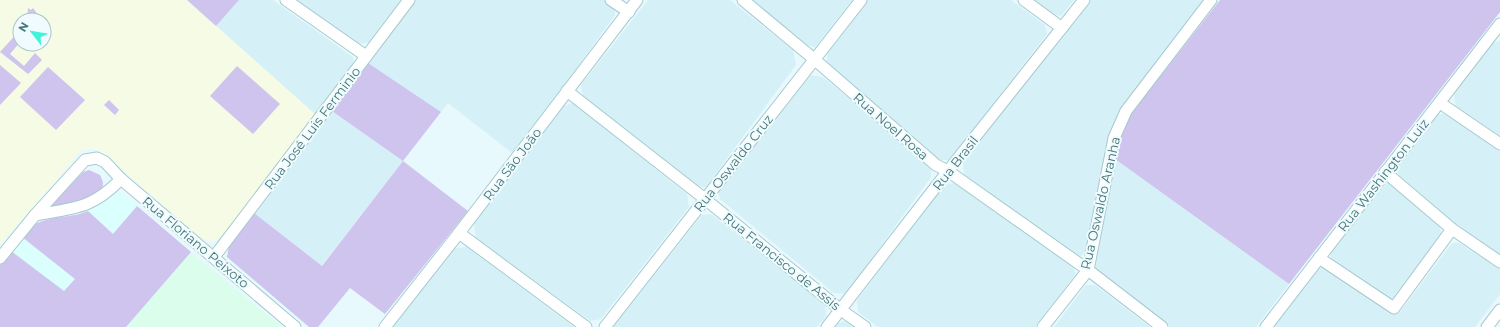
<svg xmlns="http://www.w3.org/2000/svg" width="1500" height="327" viewBox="0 0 1500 327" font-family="Montserrat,sans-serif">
  <rect width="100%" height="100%" fill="#e8f9fe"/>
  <g fill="#d5f0f7">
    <path d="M239,0H273L353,57L354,66L316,115L216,26Z"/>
    <path d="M294,0H401L368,43L357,44Z"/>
    <path d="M416,0H604L615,7V15L563,87L512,153L448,103L441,112L368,63Z"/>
    <path d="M648,0H730L793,50L796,65L706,187L692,186L583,97L581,85Z"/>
    <path d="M750,0H852L815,47L803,44Z"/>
    <path d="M868,0H1011L1045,25L1047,34L949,160H940L827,63V54Z"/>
    <path d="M1032,0H1074L1061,16L1052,14Z"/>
    <path d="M1091,0H1205L1123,109L1087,250L1081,256L1072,253L964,175L963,163Z"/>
    <path d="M1500,41V137L1455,106L1454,91L1492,43Z"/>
    <path d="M810,75L823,77L927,164L931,171V177L846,294L834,293L720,199L718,191Z"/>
    <path d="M573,103L687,194L689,207L601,319L590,321L476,238L474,223L563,106Z"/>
    <path d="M332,111L403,161L321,266L254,213Z"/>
    <path d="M1438,114H1447L1500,151V255L1455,223L1398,174V164Z"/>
    <path d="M1115,159L1289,284L1256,327H1171L1097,271L1095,263L1111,171Z"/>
    <path d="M956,183L1072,264L1076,274L1035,327H878L858,312L857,300L945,184Z"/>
    <path d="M1388,183L1440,227L1441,234L1394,298L1386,299L1331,258V251L1382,184Z"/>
    <path d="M711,214L825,304L826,316L817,327H613L702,215Z"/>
    <path d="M1452,243H1459L1500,269V294L1475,327H1272L1315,269L1325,267L1391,312H1400Z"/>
    <path d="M467,247L574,327H392L454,248Z"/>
    <path d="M1086,285H1095L1150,327H1054Z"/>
    <path d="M845,321L853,327H835L838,323Z"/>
  </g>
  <g fill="#dbfffd">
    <path d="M115,193H122L137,206L113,234L88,211L94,209Z"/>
    <path d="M22,237L75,279L64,292L11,251Z"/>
  </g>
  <path fill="#f5fbe4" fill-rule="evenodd" d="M0,0H187L316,115L220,238L213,241L204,240L129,176L107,155L99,151L91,148L81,151L0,245ZM20,20H44V44H20Z"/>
  <path fill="#dafdec" d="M191,252L256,306L283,327H126Z"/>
  <g fill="#cec4ee">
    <path d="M187,0H239L216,26Z"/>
    <path d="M1220,0H1500V12L1289,284L1115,159L1119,142L1131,114Z"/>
    <path d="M28,8L31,10L33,8L38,15L34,20H27Z"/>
    <path d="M20,30V42L10,54L24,66L35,53L42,60L28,74L0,52Z"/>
    <path d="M368,63L441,112L403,161L468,211L385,314L350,288L318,327H309L227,257L229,246L254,213L322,266L403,161L332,111Z"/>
    <path d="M0,65L21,83L0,105Z"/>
    <path d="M237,66L280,104L253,134L210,96Z"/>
    <path d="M48,67L85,100L56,130L20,97Z"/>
    <path d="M109,100L119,110L115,115L104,105Z"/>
    <path d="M89,170L100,175C101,177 103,181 103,184C104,199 62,206 51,209L50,206L83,172Z"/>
    <path d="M137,206L191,252L126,327H0V264L11,251L64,291L75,279L22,237C25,234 27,230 30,228C44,215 71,219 88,211L113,234Z"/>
  </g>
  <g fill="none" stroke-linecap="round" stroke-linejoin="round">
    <g stroke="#a6cace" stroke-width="13">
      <g id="minor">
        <path d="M286,0L366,56"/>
        <path d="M611,0L629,12"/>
        <path d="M743,0L814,59L936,165L948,171L1088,270L1162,327"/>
        <path d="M1024,0L1062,28"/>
        <path d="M567,91L705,199L841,310L865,327"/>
        <path d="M1440,103L1500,144"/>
        <path d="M1385,172L1452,229L1500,262"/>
        <path d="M35,215C75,208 92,209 121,179"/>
        <path d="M459,233L586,327"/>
        <path d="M214,257L409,0"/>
        <path d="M0,258L35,215L85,160L97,158L105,162L121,179L295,327"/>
        <path d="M1319,258L1394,308L1452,229"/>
        <path d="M385,327L459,233L637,0"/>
        <path d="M605,327L861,0"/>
        <path d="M827,327L948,171L1084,0"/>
        <path d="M1043,327L1088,270L1114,138L1126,111L1211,0"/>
        <path d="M1266,327L1500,24"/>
        <path d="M1487,327L1500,310"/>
      </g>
    </g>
    <use href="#minor" stroke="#fff" stroke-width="11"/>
  </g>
  <g text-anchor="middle" stroke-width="4" stroke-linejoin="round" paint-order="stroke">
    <g font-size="13" fill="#457777" stroke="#f0fbff">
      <text transform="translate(891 126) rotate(41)" y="5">Rua Noel Rosa</text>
      <text transform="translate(312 128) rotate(-53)" y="5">Rua José Luis Ferminio</text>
      <text transform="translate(733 163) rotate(-52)" y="5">Rua Oswaldo Cruz</text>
      <text transform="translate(955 163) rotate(-52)" y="5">Rua Brasil</text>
      <text transform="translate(512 164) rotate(-53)" y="5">Rua São João</text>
      <text transform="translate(1383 175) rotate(-52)" y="5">Rua Washington Luiz</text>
      <text transform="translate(1100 203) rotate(-77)" y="5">Rua Oswaldo Aranha</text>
      <text transform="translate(196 242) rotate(40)" y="5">Rua Floriano Peixoto</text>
      <text transform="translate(782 261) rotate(39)" y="5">Rua Francisco de Assis</text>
    </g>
  </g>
  <g transform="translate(32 32) rotate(301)"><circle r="19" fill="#f0fbff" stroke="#acc6c9"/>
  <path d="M0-3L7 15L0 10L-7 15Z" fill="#42f3db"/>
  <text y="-6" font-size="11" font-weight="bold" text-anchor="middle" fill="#457777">N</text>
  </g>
</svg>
